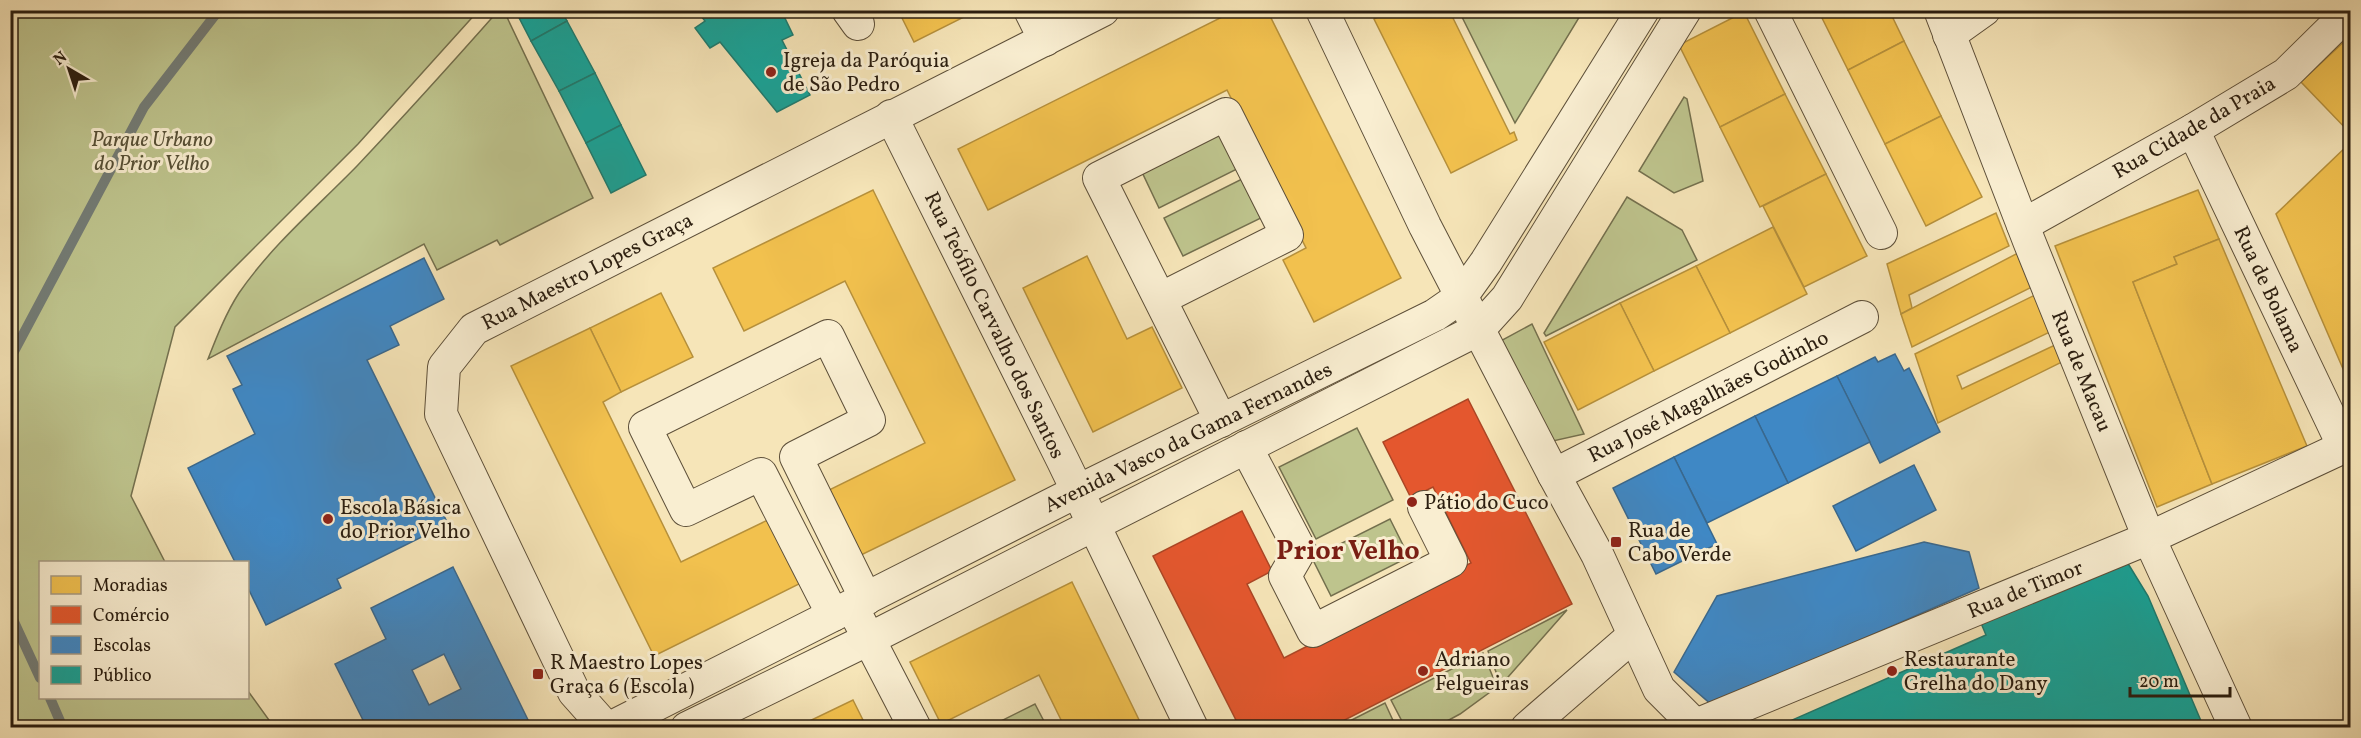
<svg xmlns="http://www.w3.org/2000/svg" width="2361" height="738" viewBox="0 0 2361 738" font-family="Vollkorn,serif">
  <rect width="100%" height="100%" fill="#f6e5b8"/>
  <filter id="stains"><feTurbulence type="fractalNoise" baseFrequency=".00333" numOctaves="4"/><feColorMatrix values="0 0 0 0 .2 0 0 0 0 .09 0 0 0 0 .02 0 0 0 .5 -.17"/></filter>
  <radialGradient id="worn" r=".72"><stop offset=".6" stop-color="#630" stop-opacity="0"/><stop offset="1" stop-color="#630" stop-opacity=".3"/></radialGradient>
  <g fill="#bec48d" stroke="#74704e" stroke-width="1.5">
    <path d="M10,11H478L358,144L175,327L131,496L165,562H40V698H248V691L274,727H11Z"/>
    <path d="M498,11H504L593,198L500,245L497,240L437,270L424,244L208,359C217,336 226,313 239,293C272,245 317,207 357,166C405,115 452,63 498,11Z"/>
    <path d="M1459,11H1583L1515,123Z"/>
    <path d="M1684,97L1687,99L1703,181L1674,193L1639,171Z"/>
    <path d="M1218,132L1237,169L1159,208L1141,170Z"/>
    <path d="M1242,179L1261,218L1183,256L1164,218Z"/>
    <path d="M1627,197L1682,230L1697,260L1546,336L1544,333Z"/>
    <path d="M1532,324L1584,434L1553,441L1495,344Z"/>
    <path d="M1357,428L1393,500L1316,539L1279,467Z"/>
    <path d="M1390,519L1409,557L1331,596L1312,558Z"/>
    <path d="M1567,610L1501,685L1488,651Z"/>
    <path d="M1483,653L1497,687L1460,714L1436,727H1405L1391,700Z"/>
    <path d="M1385,703L1396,727H1338Z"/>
    <path d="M1035,704L1047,727H989Z"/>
  </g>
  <g fill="#f2c14e" stroke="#b6903b" stroke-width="1.5">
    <path d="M898,10H968L970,14L914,42Z"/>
    <path d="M1236,10H1267L1401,278L1314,322L1283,260L1306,248L1227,90L988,210L958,149Z"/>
    <path d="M1377,10H1449L1510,134L1514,132L1517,140L1451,173L1374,19L1380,16Z"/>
    <path d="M1818,10H1889L1904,41L1848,70Z"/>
    <path d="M1744,12L1785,94L1720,127L1679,45Z"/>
    <path d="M2350,36V133L2301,82Z"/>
    <path d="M1904,41L1941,116L1885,144L1848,70Z"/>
    <path d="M1785,94L1826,174L1760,207L1720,127Z"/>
    <path d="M1941,116L1982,197L1926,226L1885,144Z"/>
    <path d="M2350,143V385L2276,214Z"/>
    <path d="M1826,174L1867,256L1804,287L1763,206Z"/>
    <path d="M873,190L1015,480L861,555L829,490L925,443L845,281L744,331L713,268Z"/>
    <path d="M2198,190L2219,239L2174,257L2177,264L2133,282L2212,484L2157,507L2055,246Z"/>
    <path d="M1996,213L2009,246L1909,295L1912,308L1901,314L1887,264Z"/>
    <path d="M1773,227L1807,294L1730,333L1696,266Z"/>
    <path d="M2219,239L2307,446L2212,484L2133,282L2177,264L2174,257Z"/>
    <path d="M2018,253L2032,287L1912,347L1901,314Z"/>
    <path d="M1087,256L1127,339L1152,327L1182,388L1093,432L1023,288Z"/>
    <path d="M1696,266L1730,333L1654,371L1620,303Z"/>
    <path d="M661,293L693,357L621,392L590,328Z"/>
    <path d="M2035,295L2050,332L1957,376L1962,389L2055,345L2062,362L1938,423L1915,354Z"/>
    <path d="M1620,303L1654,371L1578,410L1544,342Z"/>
    <path d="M590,328L621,392L603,402L681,562L776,516L807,580L654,656L511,366Z"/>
    <path d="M1072,582L1143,728H1065L1039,675L941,724L910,662Z"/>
    <path d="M853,700L867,728H797V727Z"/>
  </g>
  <path fill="#e4572e" stroke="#ac4625" stroke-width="1.5" d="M1468,399L1572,604L1329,728H1240L1153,556L1242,511L1272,571L1247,584L1284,658L1471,563L1433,487L1411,498L1383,442Z"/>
  <g fill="#3f88c5" stroke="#39688e" stroke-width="1.5" fill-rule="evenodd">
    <path d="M424,258L444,299L390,326L399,345L367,360L448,524L337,579L341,588L266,625L248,588V562H235L188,468L255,434L233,389L242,385L227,356Z"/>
    <path d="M1895,354L1904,371L1909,368L1940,432L1880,463L1837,376L1875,357L1878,362Z"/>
    <path d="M1837,376L1870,442L1788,483L1755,416Z"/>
    <path d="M1755,416L1788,483L1707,523L1674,457Z"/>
    <path d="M1674,457L1717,544L1656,574L1613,488Z"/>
    <path d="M1914,465L1936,510L1856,551L1833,506Z"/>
    <path d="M1924,542L1969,552L1979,588L1712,705L1674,672L1717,596Z"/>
    <path d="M453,567L532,728H367L335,664L386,639L371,608ZM444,654L461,689L429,705L412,670Z"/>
  </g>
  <g fill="#17a398" stroke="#1d7b6f" stroke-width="1.5">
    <path d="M515,10H561L567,21L531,41Z"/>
    <path d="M687,10H781L793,35L782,40L810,95L777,112L720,42L710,48L695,28L705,21L697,11L691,16Z"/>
    <path d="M567,21L595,73L559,91L531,41Z"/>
    <path d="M595,73L621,125L586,143L559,91Z"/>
    <path d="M621,125L646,175L611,193L586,143Z"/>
    <path d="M2124,557L2148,596L2204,728H1774L1986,635L1978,616Z"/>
  </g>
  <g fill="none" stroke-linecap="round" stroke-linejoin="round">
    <g stroke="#737c76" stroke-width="10">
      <path d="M10,359L144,107L219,10"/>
      <path d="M10,613L40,678"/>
      <path d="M50,698L63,728"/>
    </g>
    <g stroke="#5d4f39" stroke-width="34">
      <g id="street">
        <path d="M848,10L858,24"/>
        <path d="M1030,10L1045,40"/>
        <path d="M1322,10L1425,226L1554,475L1597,554L1659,689L1698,728"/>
        <path d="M1770,10L1881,233"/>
        <path d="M1940,10L2029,241L2149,538L2236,728"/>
        <path d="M1949,35L1984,10"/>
        <path d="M891,116L1063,461L1192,728"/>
        <path d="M2193,130L2344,447"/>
        <path d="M2023,225L2193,130L2286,74L2350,11"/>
        <path d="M1160,299L1287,235L1226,114L1099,178L1221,421"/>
        <path d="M1246,447L1300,550L1285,576L1313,631L1451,561L1424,507"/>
        <path d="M1554,475L1862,317"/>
        <path d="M833,615L761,474L686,510L645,427L828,336L869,420L796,457L866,599"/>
        <path d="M859,620L915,728"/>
        <path d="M1696,725L2149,538L2350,444"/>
        <path d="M606,728L574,692L441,414L444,367L474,329L1103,10"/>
        <path d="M610,728L1078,491L1435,315L1461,297L1486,262L1643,10"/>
        <path d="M687,728L869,639L1479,329L1507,298L1685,10"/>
        <path d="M1527,728L1634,635"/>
      </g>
    </g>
    <use href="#street" stroke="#f9eed1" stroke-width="32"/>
  </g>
  <g fill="#8f2418" stroke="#f9eed1" stroke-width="2">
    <circle cx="771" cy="72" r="6"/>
    <circle cx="1412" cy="502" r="6"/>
    <circle cx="328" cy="519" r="6"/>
    <rect x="1610" y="536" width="12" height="12" rx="3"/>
    <circle cx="1423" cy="671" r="6"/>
    <circle cx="1892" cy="671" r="6"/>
    <rect x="532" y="668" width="12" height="12" rx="3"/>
  </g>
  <g text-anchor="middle" stroke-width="6" stroke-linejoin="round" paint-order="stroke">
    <g font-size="21" fill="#2a1d0f" stroke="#f9eed1" text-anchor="start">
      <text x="783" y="67">Igreja da Paróquia<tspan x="783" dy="24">de São Pedro</tspan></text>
      <text x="1424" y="509">Pátio do Cuco</text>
      <text x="340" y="514">Escola Básica<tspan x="340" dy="24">do Prior Velho</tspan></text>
      <text x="1628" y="537">Rua de<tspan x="1628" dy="24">Cabo Verde</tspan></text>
      <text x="1435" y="666">Adriano<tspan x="1435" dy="24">Felgueiras</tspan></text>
      <text x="1904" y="666">Restaurante<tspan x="1904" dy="24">Grelha do Dany</tspan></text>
      <text x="550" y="669">R Maestro Lopes<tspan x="550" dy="24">Graça 6 (Escola)</tspan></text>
    </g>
    <g font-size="21" fill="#2a1d0f" stroke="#f9eed1">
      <text transform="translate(2194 127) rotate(-30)" y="7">Rua Cidade da Praia</text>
      <text transform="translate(587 271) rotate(-27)" y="7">Rua Maestro Lopes Graça</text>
      <text transform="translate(2269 289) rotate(65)" y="7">Rua de Bolama</text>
      <text transform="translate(995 325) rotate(64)" y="7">Rua Teófilo Carvalho dos Santos</text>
      <text transform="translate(2082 371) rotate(68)" y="7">Rua de Macau</text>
      <text transform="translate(1708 396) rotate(-27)" y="7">Rua José Magalhães Godinho</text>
      <text transform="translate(1188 437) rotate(-26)" y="7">Avenida Vasco da Gama Fernandes</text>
      <text transform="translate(2025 589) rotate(-22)" y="7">Rua de Timor</text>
    </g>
    <g font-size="21" font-style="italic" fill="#564f35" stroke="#f9eed1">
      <text x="152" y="146">Parque Urbano<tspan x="152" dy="24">do Prior Velho</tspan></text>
    </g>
    <g font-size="27" font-weight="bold" fill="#7a1f14" stroke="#f9eed1">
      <text x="1348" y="559">Prior Velho</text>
    </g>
  </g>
  <rect width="2361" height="738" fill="none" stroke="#f6e5b8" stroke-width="36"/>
  <rect x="12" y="12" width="2337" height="714" fill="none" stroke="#2a1d0f" stroke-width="3"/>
  <rect x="18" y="18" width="2325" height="702" fill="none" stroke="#2a1d0f" stroke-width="1.5"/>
  <rect x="39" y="561" width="210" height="138" fill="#f9eed1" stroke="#a69a83" stroke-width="1.5"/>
  <rect x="51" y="576" width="30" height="18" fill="#f2c14e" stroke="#a69a83" stroke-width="1.5"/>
  <text x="93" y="591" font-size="18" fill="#2a1d0f">Moradias</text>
  <rect x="51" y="606" width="30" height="18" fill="#e4572e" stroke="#a69a83" stroke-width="1.5"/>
  <text x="93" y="621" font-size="18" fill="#2a1d0f">Comércio</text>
  <rect x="51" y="636" width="30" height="18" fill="#3f88c5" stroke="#a69a83" stroke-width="1.5"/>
  <text x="93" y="651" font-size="18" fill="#2a1d0f">Escolas</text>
  <rect x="51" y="666" width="30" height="18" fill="#17a398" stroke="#a69a83" stroke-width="1.5"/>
  <text x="93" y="681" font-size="18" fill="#2a1d0f">Público</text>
  <g transform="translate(69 69) rotate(321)" stroke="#f9eed1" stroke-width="4.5" paint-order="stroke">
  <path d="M0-4.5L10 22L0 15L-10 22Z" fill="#2a1d0f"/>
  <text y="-9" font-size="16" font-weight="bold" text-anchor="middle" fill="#2a1d0f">N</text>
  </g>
  <path d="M2130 687v9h100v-9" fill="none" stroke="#2a1d0f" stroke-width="3"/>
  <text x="2139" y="687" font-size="18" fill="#2a1d0f" stroke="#f9eed1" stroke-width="4.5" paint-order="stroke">20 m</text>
  <rect width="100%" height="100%" filter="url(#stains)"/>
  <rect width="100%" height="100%" fill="url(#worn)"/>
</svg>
